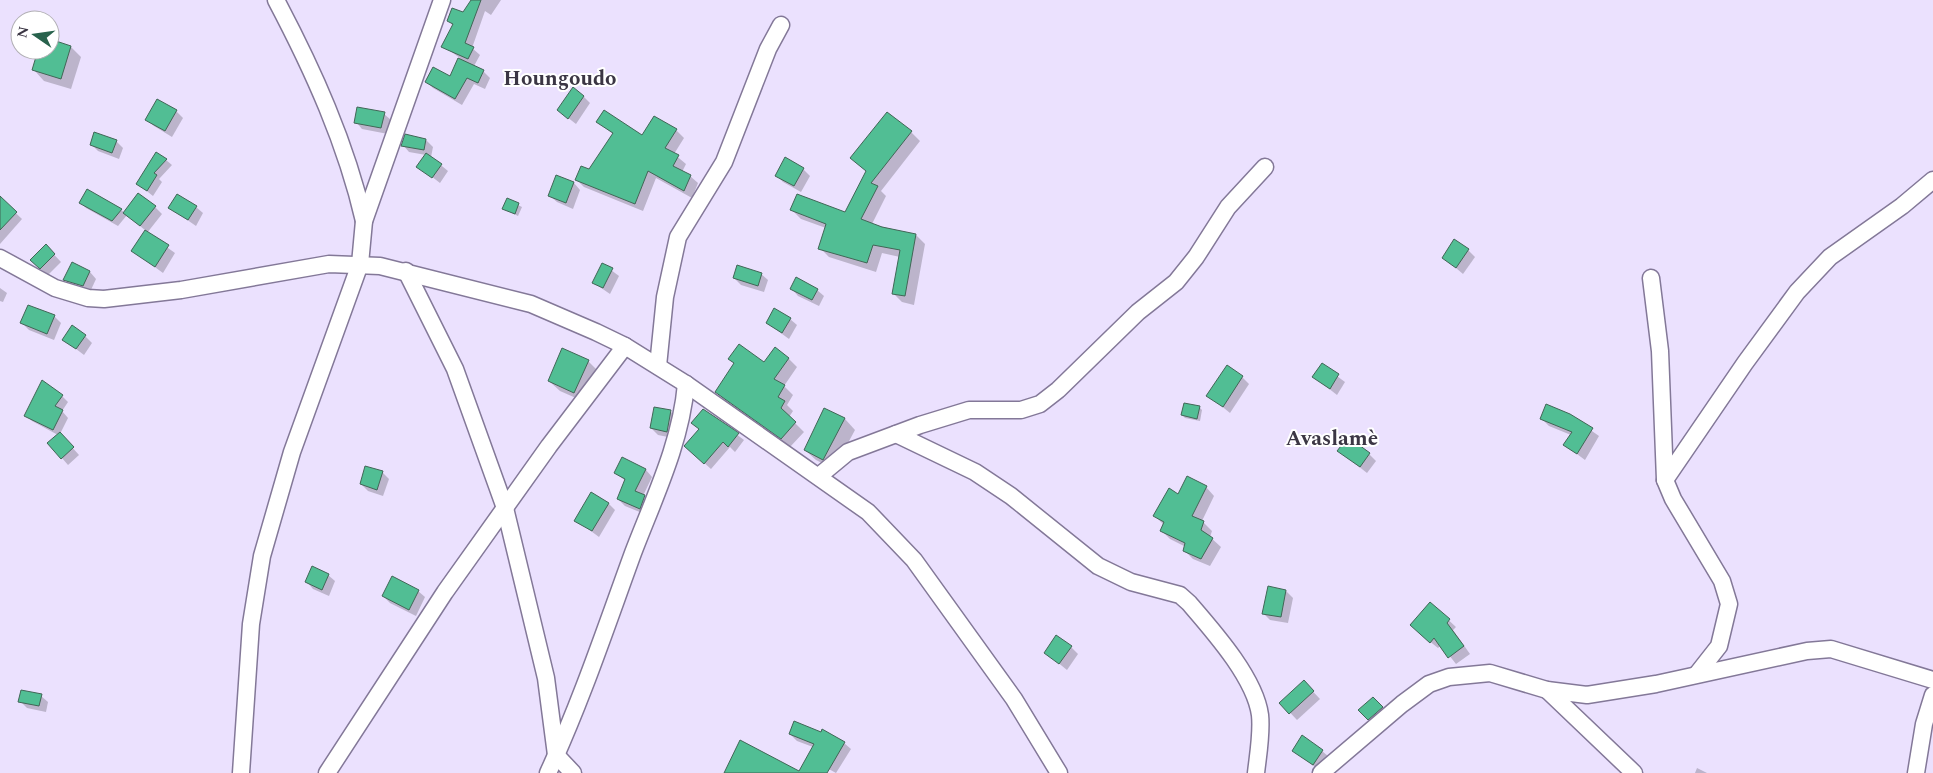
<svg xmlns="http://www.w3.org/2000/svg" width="1933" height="773" viewBox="0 0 1933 773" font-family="Spectral,serif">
  <rect width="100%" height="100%" fill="#ebe1fe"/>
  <g fill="#0003">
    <path d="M473,0H501L491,15L485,11L472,48L480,55L474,66L483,71L490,78L485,89L474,84L462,105L433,88L426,81L451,78L460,58L443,46L453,26L449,21L464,13Z"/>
    <path d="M50,40L71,47L81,57L71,89L44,81L34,70L40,50H50Z"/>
    <path d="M584,97L590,103L576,124L558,110Z"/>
    <path d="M176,111L183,118L172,137L154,126L147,120Z"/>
    <path d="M384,114L391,120L388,134L362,129L356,122Z"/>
    <path d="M598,122L643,136L676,130L684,138L674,154L686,164L682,172L690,176L698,183L692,198L656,178L643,211L584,187L577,180L590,170L614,135Z"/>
    <path d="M911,132L920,141L881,191L886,196L872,224L916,235L925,244L914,305L902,302L893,293L900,257L882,253L876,272L829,257L820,248L826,228L801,219L792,210L845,214L867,172L852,158Z"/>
    <path d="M426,140L433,147L431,157L448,171L440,183L418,166L426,155L409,152L403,145Z"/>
    <path d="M116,141L123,148L119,159L98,151L91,144Z"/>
    <path d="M166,160L172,165L159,179L162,182L153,196L138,184Z"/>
    <path d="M803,169L810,176L801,192L783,182L777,176Z"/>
    <path d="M557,177L574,183L580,190L573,209L557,202L550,196Z"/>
    <path d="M0,198L22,219L0,244Z"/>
    <path d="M507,200L522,207L518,216L504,209Z"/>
    <path d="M81,203L121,210L125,213L155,207L162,214L147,233L175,253L163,273L133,251L146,231L127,215L118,226L86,208Z"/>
    <path d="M196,207L203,213L196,226L170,208Z"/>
    <path d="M46,246L61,262L48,275L38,267Z"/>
    <path d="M1468,250L1475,257L1463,274L1443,257Z"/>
    <path d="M73,264L90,272L96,279L90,292L72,287L65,280Z"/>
    <path d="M603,264L619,276L610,294L594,283Z"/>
    <path d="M761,274L768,280L764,292L741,285L734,278Z"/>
    <path d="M0,288L7,293L3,302L0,301Z"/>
    <path d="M792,289L817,290L824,296L819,306L798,296Z"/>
    <path d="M54,316L61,323L54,340L29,330L22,323Z"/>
    <path d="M790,319L797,325L789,339L767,323Z"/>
    <path d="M85,336L92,343L84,355L63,339Z"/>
    <path d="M788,358L797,367L784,386L793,395L787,405L793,411L789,417L804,432L790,447L725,401L716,392L735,363L765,364Z"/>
    <path d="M588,361L598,371L585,402L560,391L549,381Z"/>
    <path d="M1322,365L1345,382L1337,395L1314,377Z"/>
    <path d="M1242,377L1249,384L1230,413L1208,395Z"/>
    <path d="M62,396L68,402L62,411L68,418L60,434L79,455L68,465L62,458L58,435L32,421L26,415Z"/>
    <path d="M1199,407L1202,410L1200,421L1185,418L1182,415Z"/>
    <path d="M825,409L845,419L855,430L834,469L816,460L805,450Z"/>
    <path d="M704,410L744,440L735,452L730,447L711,469L692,452L700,430L693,423Z"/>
    <path d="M670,411L677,418L673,438L658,435L651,428Z"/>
    <path d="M1569,415L1599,436L1585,460L1565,445L1571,435L1549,426L1542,419Z"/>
    <path d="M1339,451L1369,454L1376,461L1367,473Z"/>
    <path d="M623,458L646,470L652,477L643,496L651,503L647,515L625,506L618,499L626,481L615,473Z"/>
    <path d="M382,472L389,479L383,496L368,491L361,484Z"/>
    <path d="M1206,487L1214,496L1202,521L1212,531L1210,537L1221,547L1210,566L1193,559L1184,550L1186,547L1170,539L1162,531L1164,525L1154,515L1179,495Z"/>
    <path d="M609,504L615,510L599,537L576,520Z"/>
    <path d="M328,575L335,581L329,596L313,589L307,582Z"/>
    <path d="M418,591L425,597L416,616L390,603L383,596Z"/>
    <path d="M1286,591L1293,598L1288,623L1270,620L1263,613Z"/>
    <path d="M1430,603L1456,627L1453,630L1470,654L1456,664L1441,645L1438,648L1418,632Z"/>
    <path d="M1071,647L1078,654L1067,670L1046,653Z"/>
    <path d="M1304,682L1320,699L1297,720L1281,703Z"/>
    <path d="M41,696L48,702L46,712L27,708L20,701Z"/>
    <path d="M1380,705L1388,715L1375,726L1360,710Z"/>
    <path d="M790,734L844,743L851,749L836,773L816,762L813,747L797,741Z"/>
    <path d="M1294,751H1322L1329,757L1320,771Z"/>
    <path d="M1697,768L1707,773H1695Z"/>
  </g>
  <g fill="#51be94" stroke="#416656">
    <path d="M471,0H481L465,43L474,47L468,59L441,47L453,24L447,21L452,8L463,12Z"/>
    <path d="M50,39L71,46L61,79L32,70L38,50H50Z"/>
    <path d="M458,58L484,70L478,83L467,78L455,99L425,82L433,67L450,76Z"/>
    <path d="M573,87L584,96L568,119L557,110Z"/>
    <path d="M157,99L177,110L165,131L145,120Z"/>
    <path d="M357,107L385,112L381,128L354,123Z"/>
    <path d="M604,110L642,135L654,116L677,129L665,148L679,155L673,166L691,175L684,191L648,171L635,204L575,180L581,166L589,169L613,133L596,122Z"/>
    <path d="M887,112L912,131L871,183L878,186L861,219L882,227L916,234L905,296L892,294L900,250L873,245L867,263L818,249L826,224L790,210L797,194L845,212L866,171L850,158Z"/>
    <path d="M94,132L117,140L112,153L90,145Z"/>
    <path d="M405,134L426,139L424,150L401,146Z"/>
    <path d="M156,152L167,159L154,173L157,175L147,191L136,184Z"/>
    <path d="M426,153L442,164L432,178L416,167Z"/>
    <path d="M785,157L804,168L794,186L775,176Z"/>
    <path d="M556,175L574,182L566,203L548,196Z"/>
    <path d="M87,189L122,209L112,221L79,203Z"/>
    <path d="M138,193L156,206L140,226L123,213Z"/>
    <path d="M177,194L197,206L188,220L168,208Z"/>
    <path d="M0,196L17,212L0,230Z"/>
    <path d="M507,198L519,203L515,214L502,209Z"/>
    <path d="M145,230L169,245L155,267L131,251Z"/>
    <path d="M1454,239L1469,249L1456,268L1442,258Z"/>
    <path d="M46,244L55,254L40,269L30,260Z"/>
    <path d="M72,262L90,271L83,286L63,280Z"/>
    <path d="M602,263L613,268L603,288L592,283Z"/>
    <path d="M737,265L762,273L758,286L733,278Z"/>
    <path d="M796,277L818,289L812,300L790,289Z"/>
    <path d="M28,305L55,315L47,334L20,323Z"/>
    <path d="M774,308L791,318L782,333L766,323Z"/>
    <path d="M72,325L86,335L76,349L62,340Z"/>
    <path d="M739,344L764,362L775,347L789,358L774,379L785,385L778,397L785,401L781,408L796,422L781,439L715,392L734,363L728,359Z"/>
    <path d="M562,348L589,360L574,393L548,381Z"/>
    <path d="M1322,363L1339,374L1330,389L1312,377Z"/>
    <path d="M1227,365L1243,376L1223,407L1206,396Z"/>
    <path d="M42,380L63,395L55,406L63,410L53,430L24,416Z"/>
    <path d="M1184,403L1200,406L1197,419L1181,415Z"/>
    <path d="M1546,404L1570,414L1593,428L1577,454L1563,445L1572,432L1540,419Z"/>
    <path d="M654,407L671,410L667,432L650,428Z"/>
    <path d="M824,408L845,418L823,460L804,450Z"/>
    <path d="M703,409L739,433L728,447L723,442L704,464L684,446L699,429L691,423Z"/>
    <path d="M60,432L74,447L61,459L47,443Z"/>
    <path d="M1348,437L1370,453L1360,467L1337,451Z"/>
    <path d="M622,457L646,469L635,491L645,495L640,509L617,499L625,479L614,473Z"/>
    <path d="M365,466L383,471L377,490L360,484Z"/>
    <path d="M1187,476L1207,486L1192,516L1204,521L1201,530L1213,538L1201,559L1183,551L1185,543L1160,531L1164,522L1153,516L1169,488L1178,494Z"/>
    <path d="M591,492L609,503L592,531L574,521Z"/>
    <path d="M312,566L329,574L322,590L305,582Z"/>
    <path d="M392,576L419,590L409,610L382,596Z"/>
    <path d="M1268,586L1286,590L1281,617L1262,614Z"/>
    <path d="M1430,602L1450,619L1447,623L1464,646L1448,658L1434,638L1430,643L1410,625Z"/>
    <path d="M1056,635L1072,646L1059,664L1044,653Z"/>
    <path d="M1304,680L1314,691L1289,714L1279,703Z"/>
    <path d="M21,690L42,694L39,706L18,702Z"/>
    <path d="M1373,697L1383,707L1368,720L1358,710Z"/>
    <path d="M794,721L821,732L822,729L845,742L827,773H724L740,740L799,771L814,744L789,734Z"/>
    <path d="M1302,735L1323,750L1313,765L1292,751Z"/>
  </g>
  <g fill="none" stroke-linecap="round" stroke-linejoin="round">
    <g stroke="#837898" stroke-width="19">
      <g id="street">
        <path d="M276,0C313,70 346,143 364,221"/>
        <path d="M0,258L55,288L88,298L104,299L181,290L329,264L380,266L531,304L596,332L625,346L686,384L868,512L914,560L1014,699L1059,773"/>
        <path d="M406,271L455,369L505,508L546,678L556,755L573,773"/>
        <path d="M1651,278L1660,351L1665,480L1673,499L1722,581L1729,604L1719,646L1697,674"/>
        <path d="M658,366L665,297L678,237L724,162L768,49L781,25"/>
        <path d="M896,434L975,472L1011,496L1098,566L1131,582L1180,595L1189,603C1214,632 1255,678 1260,715C1262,733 1258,755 1256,773"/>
        <path d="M819,476L848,452L920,425L969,410H1021L1040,404L1058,390L1138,312L1176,282L1196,257L1228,207L1265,167"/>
        <path d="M1665,480L1745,363L1797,292L1830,257L1902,206L1933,180"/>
        <path d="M1547,690L1634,773"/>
        <path d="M241,773L251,624L262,556L292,452L360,264L364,221L442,0"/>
        <path d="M327,773L445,592L549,446L625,346"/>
        <path d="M548,773C581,702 606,627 633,553C654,498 681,443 686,384"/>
        <path d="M1321,773L1402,704L1429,684L1449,677L1490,673L1547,690L1587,695L1656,684L1807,651L1831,649L1933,680"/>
        <path d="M1916,773L1924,724L1933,695"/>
      </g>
    </g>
    <use href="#street" stroke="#fff" stroke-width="16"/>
  </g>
  <g text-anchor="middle" stroke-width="4" stroke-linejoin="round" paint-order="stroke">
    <g font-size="21" font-weight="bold" fill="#3b3644" stroke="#fff">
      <text x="560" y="85">Houngoudo</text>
      <text x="1332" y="445">Avaslamè</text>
    </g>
  </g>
  <g transform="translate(35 35) rotate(283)"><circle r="24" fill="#ffffff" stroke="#b1afb4"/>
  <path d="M0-4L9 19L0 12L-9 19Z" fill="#28624c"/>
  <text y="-8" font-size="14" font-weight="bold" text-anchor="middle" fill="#3b3644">N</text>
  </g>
</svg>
